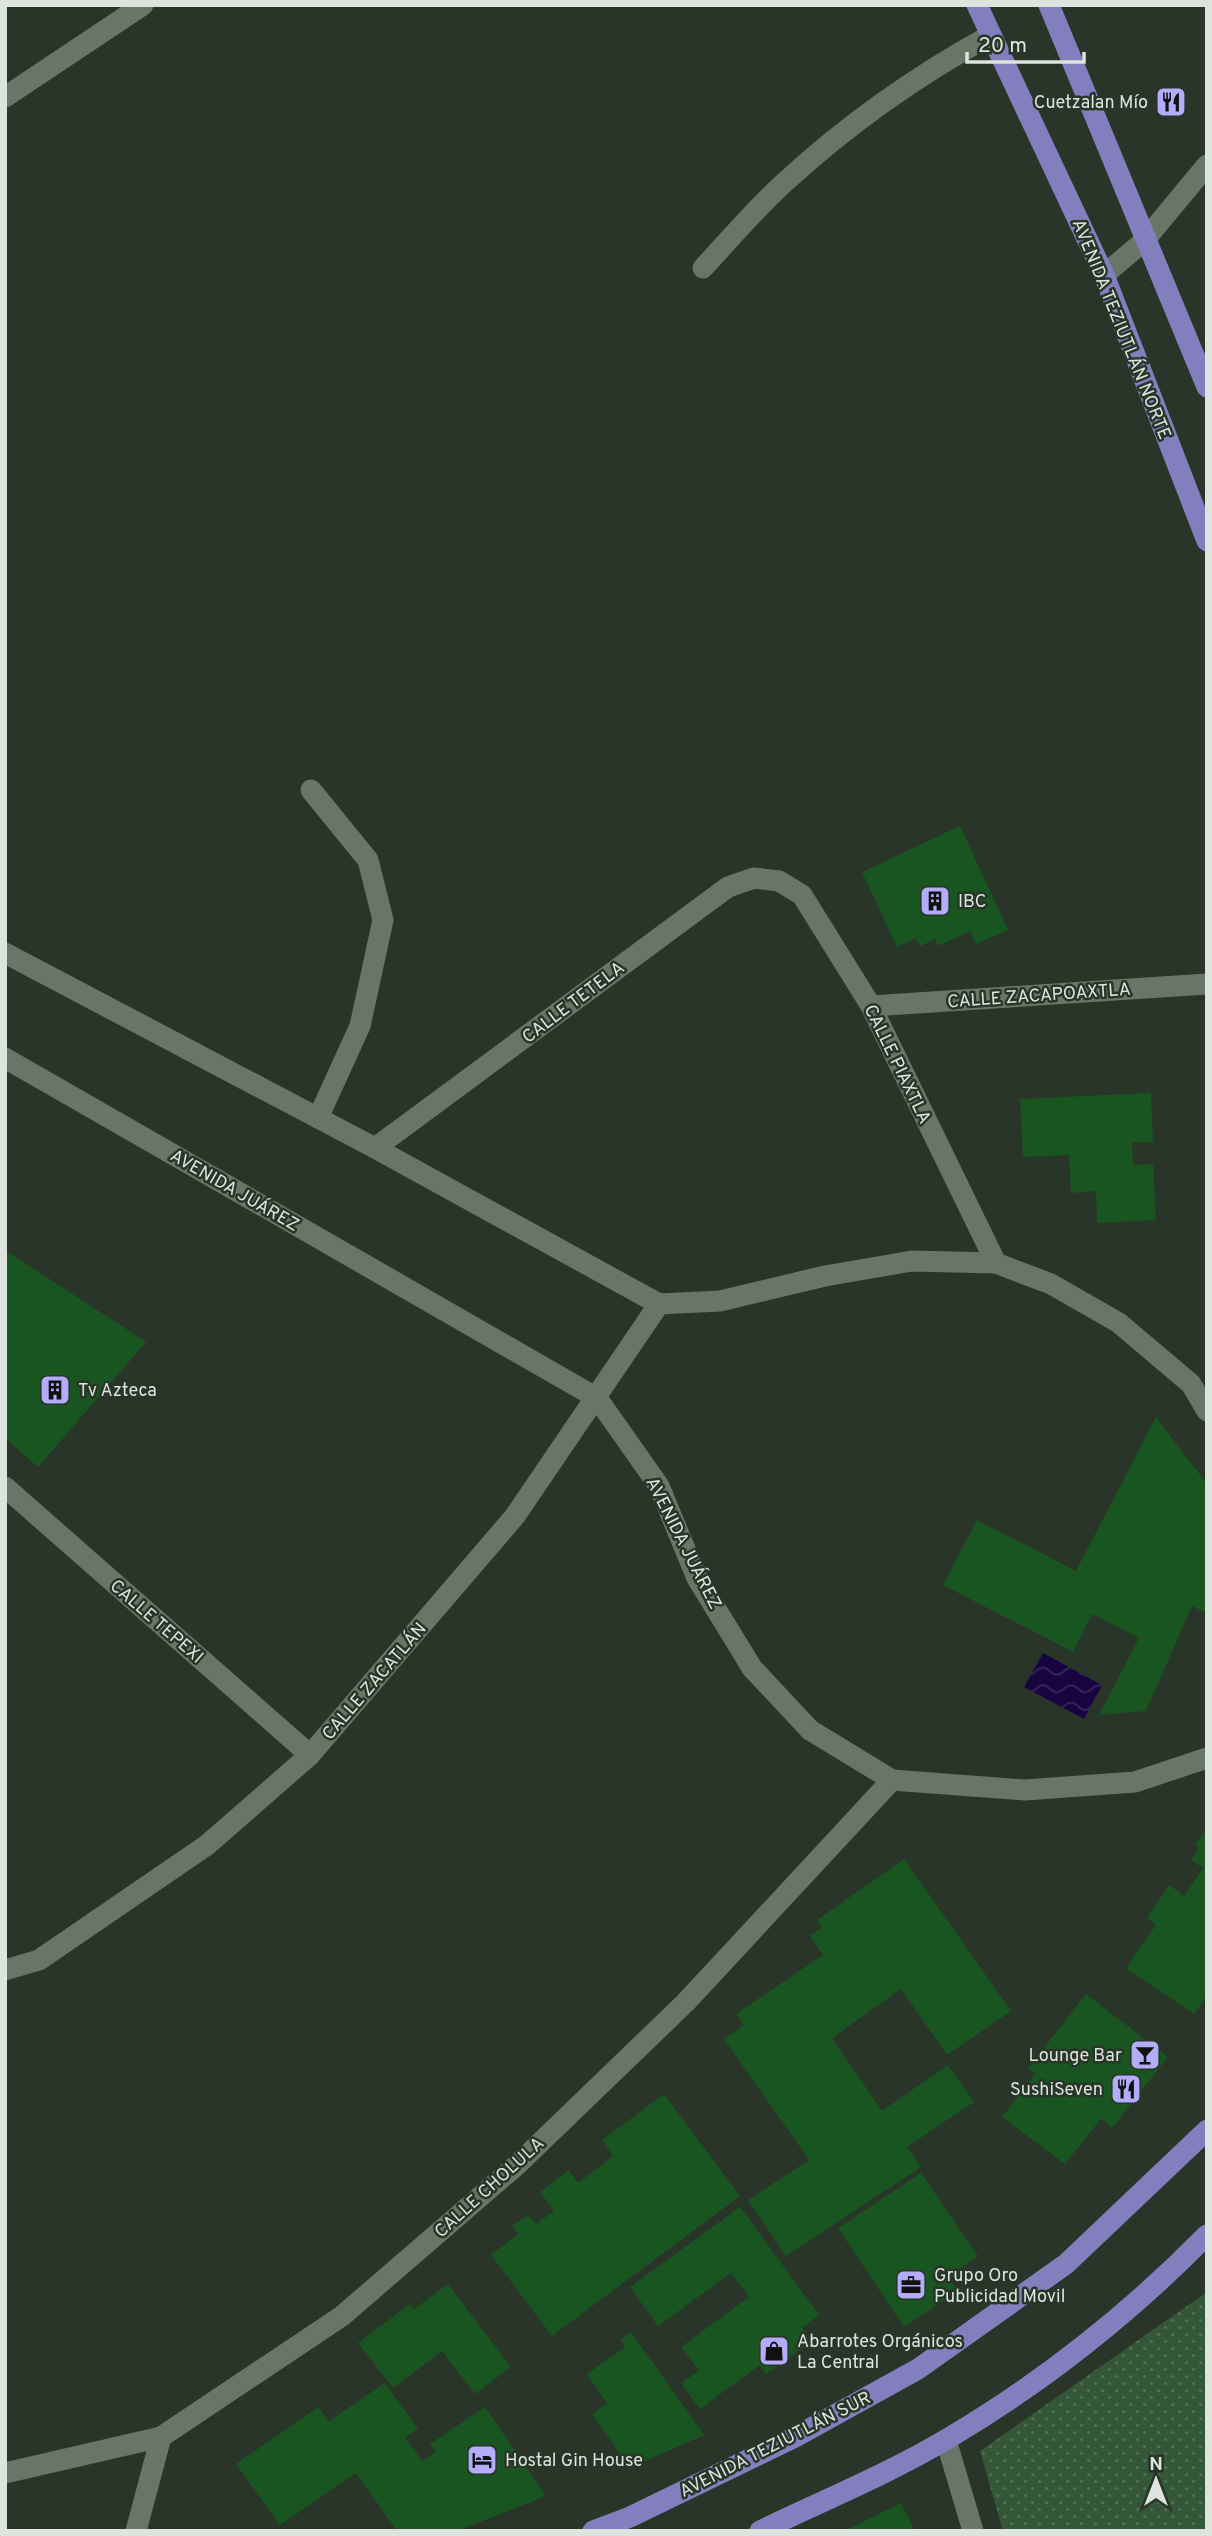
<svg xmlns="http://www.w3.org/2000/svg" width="1212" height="2536" viewBox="0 0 1212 2536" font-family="Overpass,sans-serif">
  <defs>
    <pattern id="park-dots" width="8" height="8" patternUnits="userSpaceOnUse" patternTransform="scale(1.75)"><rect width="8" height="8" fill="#345837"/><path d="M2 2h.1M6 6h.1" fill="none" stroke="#517054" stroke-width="1.8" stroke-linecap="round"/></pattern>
    <pattern id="water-waves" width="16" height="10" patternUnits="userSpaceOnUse" patternTransform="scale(1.75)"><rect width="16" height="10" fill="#170441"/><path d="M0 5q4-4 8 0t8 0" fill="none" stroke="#38285c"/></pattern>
  </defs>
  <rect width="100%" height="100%" fill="#293529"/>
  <path fill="url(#park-dots)" d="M1207,2292V2531H1003L980,2451Z"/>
  <path fill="url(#water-waves)" d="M1043,1653L1102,1685L1084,1719L1024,1687Z"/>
  <g fill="#195521">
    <path d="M960,826L1008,930L976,944L970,931L938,946L935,939L920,946L916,938L897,947L862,872Z"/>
    <path d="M1151,1093L1153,1142H1132L1133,1165L1153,1164L1156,1220L1097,1223L1096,1191L1071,1193L1069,1155L1023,1157L1020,1099Z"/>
    <path d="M5,1250L146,1342L38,1467L5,1438Z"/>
    <path d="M1156,1417L1207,1484V1607L1204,1612L1192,1606L1146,1711L1099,1715L1139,1638L1092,1614L1073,1652L943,1585L977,1520L1076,1571Z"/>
    <path d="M1207,1829V1996L1194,2014L1126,1968L1156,1925L1147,1918L1169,1885L1184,1896L1203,1868L1191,1860L1199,1849L1195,1845Z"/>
    <path d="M904,1859L1011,2011L947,2055L901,1989L832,2038L882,2111L948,2065L974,2102L907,2147L921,2167L786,2256L748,2200L809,2160L724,2039L744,2025L736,2014L823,1955L810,1936L822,1927L817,1920Z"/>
    <path d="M1086,1994L1168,2057L1112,2128L1101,2119L1065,2164L1002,2117L1035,2074L1028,2068Z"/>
    <path d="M664,2094L740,2196L552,2336L491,2255L518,2234L512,2226L528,2215L536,2224L554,2211L540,2192L569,2170L578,2183L613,2156L602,2140Z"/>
    <path d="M921,2173L978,2256L948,2277L958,2291L904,2327L838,2228Z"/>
    <path d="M740,2207L819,2315L802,2328L812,2341L766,2374L760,2365L700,2409L681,2383L699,2371L681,2347L749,2297L731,2273L658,2326L630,2287Z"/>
    <path d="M448,2284L511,2367L475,2394L442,2351L393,2388L358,2343L410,2304L414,2309Z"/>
    <path d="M631,2332L704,2435L630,2468L592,2414L607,2403L587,2374L625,2347L621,2340Z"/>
    <path d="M385,2383L418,2429L405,2437L422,2461L436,2452L430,2444L485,2407L546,2496L457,2531H397L356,2473L280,2525L236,2464L318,2407L329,2421Z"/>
    <path d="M901,2503L915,2531H844Z"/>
  </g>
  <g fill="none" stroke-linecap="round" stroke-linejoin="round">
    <g stroke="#687668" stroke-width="21">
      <path d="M5,97L143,5"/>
      <path d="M703,268C730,239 756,208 785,182C848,124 916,76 991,35"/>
      <path d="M1104,275L1144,241L1207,165"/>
      <path d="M311,790L368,860L383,920L360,1026L318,1118"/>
      <path d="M5,953L375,1148L659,1304L720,1301L825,1276L912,1261L996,1263L1051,1284L1119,1323L1191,1384L1207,1411"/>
      <path d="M871,1006L1207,984"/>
      <path d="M5,1058L597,1398L659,1486L697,1578L752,1668L810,1730L892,1780L1025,1790L1135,1782L1207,1758"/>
      <path d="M375,1148L728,887L754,878L779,881L802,895L871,1006L996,1263"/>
      <path d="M5,1487L310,1755"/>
      <path d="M5,1970L39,1960L207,1845L310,1755L515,1516L659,1304"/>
      <path d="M946,2440L973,2531"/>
      <path d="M5,2473L161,2437L342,2316L518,2164L686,2002L892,1780"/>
      <path d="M136,2531L161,2437"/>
    </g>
    <g stroke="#837ebe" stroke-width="21">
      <path d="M977,5L1104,275L1207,541"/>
      <path d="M1049,5L1207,387"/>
      <path d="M593,2531L630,2517L795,2437L918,2369L1066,2264L1207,2130"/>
      <path d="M760,2531C822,2501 888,2474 947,2439C1042,2383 1130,2313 1207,2235"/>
    </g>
  </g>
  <defs>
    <g id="restaurant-square" transform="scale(1.575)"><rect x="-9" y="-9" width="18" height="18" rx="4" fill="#b3acf9" stroke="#293529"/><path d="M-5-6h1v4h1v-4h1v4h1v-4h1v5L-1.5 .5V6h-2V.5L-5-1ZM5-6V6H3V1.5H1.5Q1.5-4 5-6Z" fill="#111"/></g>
    <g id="building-square" transform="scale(1.575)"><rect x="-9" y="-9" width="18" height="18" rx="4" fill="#b3acf9" stroke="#293529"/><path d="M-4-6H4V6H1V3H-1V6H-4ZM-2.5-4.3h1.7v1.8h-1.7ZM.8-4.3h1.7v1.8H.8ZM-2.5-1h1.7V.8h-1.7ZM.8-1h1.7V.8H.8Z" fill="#111"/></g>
    <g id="bar-square" transform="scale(1.575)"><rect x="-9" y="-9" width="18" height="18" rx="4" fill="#b3acf9" stroke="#293529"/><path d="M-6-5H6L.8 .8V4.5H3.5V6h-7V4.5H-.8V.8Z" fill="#111"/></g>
    <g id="office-square" transform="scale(1.575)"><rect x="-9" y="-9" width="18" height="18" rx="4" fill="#b3acf9" stroke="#293529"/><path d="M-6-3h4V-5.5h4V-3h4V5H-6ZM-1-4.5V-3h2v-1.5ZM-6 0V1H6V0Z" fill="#111"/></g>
    <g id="shop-square" transform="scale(1.575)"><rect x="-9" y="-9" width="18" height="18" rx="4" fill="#b3acf9" stroke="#293529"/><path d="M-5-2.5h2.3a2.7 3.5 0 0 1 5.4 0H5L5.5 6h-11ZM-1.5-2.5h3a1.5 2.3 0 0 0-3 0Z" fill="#111"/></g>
    <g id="hotel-square" transform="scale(1.575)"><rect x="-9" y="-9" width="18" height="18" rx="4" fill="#b3acf9" stroke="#293529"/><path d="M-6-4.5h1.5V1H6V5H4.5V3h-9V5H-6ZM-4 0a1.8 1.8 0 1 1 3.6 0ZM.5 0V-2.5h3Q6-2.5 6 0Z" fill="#111"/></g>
  </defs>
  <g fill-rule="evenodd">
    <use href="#restaurant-square" x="1171" y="102"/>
    <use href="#building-square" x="935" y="901"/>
    <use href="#building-square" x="55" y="1390"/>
    <use href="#bar-square" x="1145" y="2055"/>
    <use href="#restaurant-square" x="1126" y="2089"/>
    <use href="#office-square" x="911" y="2285"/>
    <use href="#shop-square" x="774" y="2351"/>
    <use href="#hotel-square" x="482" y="2460"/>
  </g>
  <g text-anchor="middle" stroke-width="5" stroke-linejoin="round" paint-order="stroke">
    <g font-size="18" fill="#dde4dd" stroke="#293529" text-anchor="start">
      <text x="1148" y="108" text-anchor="end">Cuetzalan Mío</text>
      <text x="958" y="907">IBC</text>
      <text x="78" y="1396">Tv Azteca</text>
      <text x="1122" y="2061" text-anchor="end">Lounge Bar</text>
      <text x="1103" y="2095" text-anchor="end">SushiSeven</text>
      <text x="934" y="2281">Grupo Oro<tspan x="934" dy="21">Publicidad Movil</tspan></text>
      <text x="797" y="2347">Abarrotes Orgánicos<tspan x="797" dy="21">La Central</tspan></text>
      <text x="505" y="2466">Hostal Gin House</text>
    </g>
    <g font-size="18" fill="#dde4dd" stroke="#293529">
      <text transform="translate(1122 329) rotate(68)" y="6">AVENIDA TEZIUTLÁN NORTE</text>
      <text transform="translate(1039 995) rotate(-4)" y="6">CALLE ZACAPOAXTLA</text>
      <text transform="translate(573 1002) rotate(-37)" y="6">CALLE TETELA</text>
      <text transform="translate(898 1064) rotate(64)" y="6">CALLE PIAXTLA</text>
      <text transform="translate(235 1190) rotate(30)" y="6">AVENIDA JUÁREZ</text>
      <text transform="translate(684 1543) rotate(63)" y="6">AVENIDA JUÁREZ</text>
      <text transform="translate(157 1621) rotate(41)" y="6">CALLE TEPEXI</text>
      <text transform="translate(374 1681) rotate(-49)" y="6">CALLE ZACATLÁN</text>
      <text transform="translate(489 2187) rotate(-42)" y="6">CALLE CHOLULA</text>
      <text transform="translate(775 2444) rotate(-27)" y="6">AVENIDA TEZIUTLÁN SUR</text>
    </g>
  </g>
  <rect width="1212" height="2536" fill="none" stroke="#dde4dd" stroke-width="14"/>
  <g transform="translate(1156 2480)" stroke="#293529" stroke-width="5" paint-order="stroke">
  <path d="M0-5L12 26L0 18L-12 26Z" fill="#dde4dd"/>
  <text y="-10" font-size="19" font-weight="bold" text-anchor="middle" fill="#dde4dd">N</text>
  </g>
  <path d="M967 52v10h117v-10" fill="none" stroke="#dde4dd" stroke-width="3.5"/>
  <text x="978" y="52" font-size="21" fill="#dde4dd" stroke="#293529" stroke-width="5" paint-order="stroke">20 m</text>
</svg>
